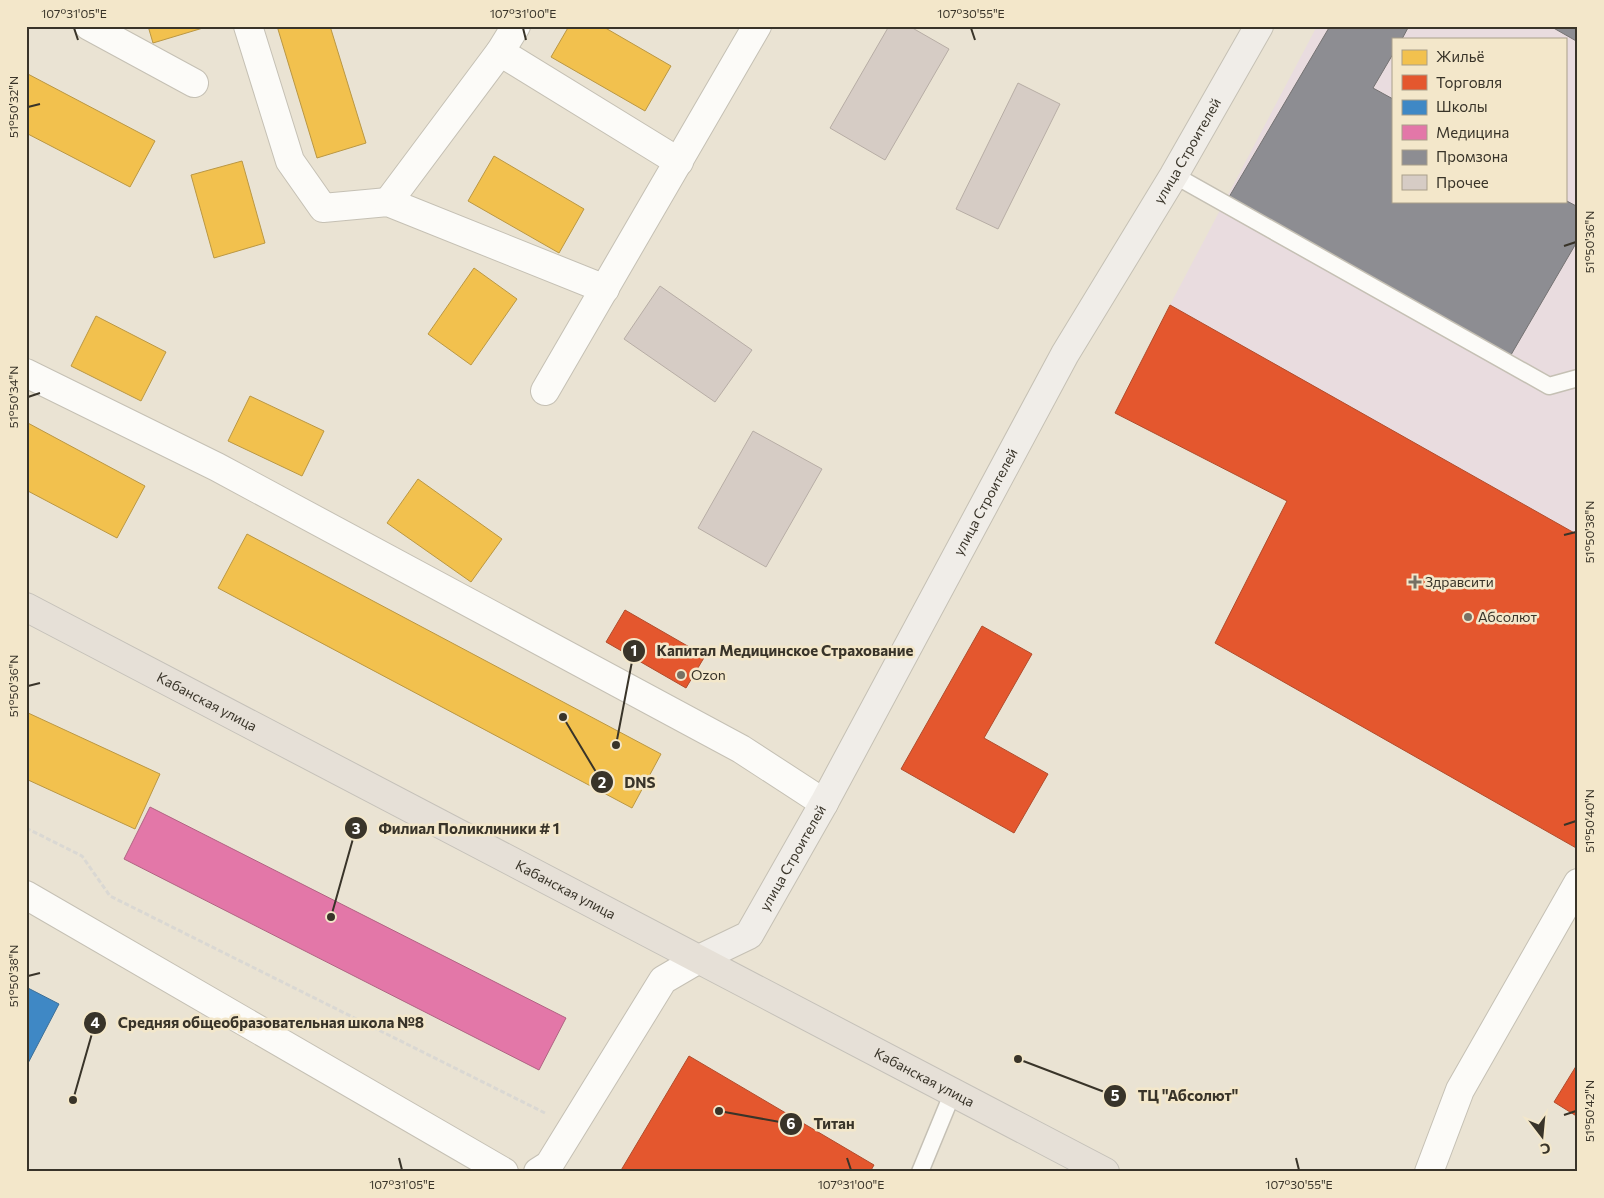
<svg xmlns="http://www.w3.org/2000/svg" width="1604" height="1198" viewBox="0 0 1604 1198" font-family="Commissioner,sans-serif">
  <rect width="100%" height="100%" fill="#eae3d3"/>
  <path fill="#e9dcdf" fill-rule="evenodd" d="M1317,26H1578V535L1170,305ZM1393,39H1565V201H1393Z"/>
  <g fill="#f2c14e" stroke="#ba9743">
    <path d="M148,26H202L203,28L153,43Z"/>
    <path d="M277,26H330L366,143L317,158Z"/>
    <path d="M569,26H602L671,66L645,111L551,57Z"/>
    <path d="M26,73L155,141L130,187L26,133Z"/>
    <path d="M494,156L584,209L559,253L468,201Z"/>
    <path d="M242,161L265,243L214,258L191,175Z"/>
    <path d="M474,268L517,299L471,365L428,334Z"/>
    <path d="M96,316L166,352L141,401L71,366Z"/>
    <path d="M250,396L324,431L302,476L228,441Z"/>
    <path d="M26,422L145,486L117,538L26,490Z"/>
    <path d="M418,479L502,539L471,582L387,523Z"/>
    <path d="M247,534L661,754L632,808L218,588Z"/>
    <path d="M26,712L160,774L135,829L26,779Z"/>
  </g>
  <g fill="#e4572e" stroke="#b14c2c">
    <path d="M1170,305L1578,535V849L1215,643L1287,501L1115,413Z"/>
    <path d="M625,610L705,656L686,688L606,642Z"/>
    <path d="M982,626L1032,654L984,738L1048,774L1014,833L901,769Z"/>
    <path d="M689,1056L874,1165L870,1172H620Z"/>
    <path d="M1578,1063V1117L1554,1102Z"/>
  </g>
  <path fill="#3f88c5" stroke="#3d6f96" d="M26,987L59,1004L26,1067Z"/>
  <path fill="#e377a8" stroke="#b06382" d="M150,807L566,1018L539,1070L124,859Z"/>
  <g fill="#8d8d92" stroke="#747272">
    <path d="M1330,26H1409L1402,39H1393V54L1373,88L1393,99V201H1565V200L1578,207V240L1508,360L1229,197Z"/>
    <path d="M1550,26H1578V42Z"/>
  </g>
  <g fill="#d6ccc5" stroke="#b7ada5">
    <path d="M889,26H909L949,49L885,160L830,128Z"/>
    <path d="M1018,83L1060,104L998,229L956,209Z"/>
    <path d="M660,286L752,350L715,402L624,339Z"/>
    <path d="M753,431L822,469L766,567L698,528Z"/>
  </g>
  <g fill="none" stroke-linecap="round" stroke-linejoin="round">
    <g stroke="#c5c0b4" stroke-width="19">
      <g id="lane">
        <path d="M1174,175L1549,386L1578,378"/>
        <path d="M920,1172L953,1092"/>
      </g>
    </g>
    <g stroke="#c5c0b4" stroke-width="30">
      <g id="street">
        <path d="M89,26L194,83"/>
        <path d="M248,26L290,161L323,208L388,202L605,289"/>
        <path d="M500,52L679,162"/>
        <path d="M388,202L500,52L516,26"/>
        <path d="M26,373L217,467L741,749L824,803"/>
        <path d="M545,391L757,26"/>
        <path d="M26,895L504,1172"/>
        <path d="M538,1172L549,1165L663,980L699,959"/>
        <path d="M1429,1172L1460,1090L1578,883"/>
      </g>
    </g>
    <g stroke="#c5c0b4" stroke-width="30">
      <g id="secondary">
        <path id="s1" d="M699,959L749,935L824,803L1065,354L1174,175L1259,26"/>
      </g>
    </g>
    <g stroke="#c5c1b9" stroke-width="30">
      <g id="primary">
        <path id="s2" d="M26,607L1105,1172"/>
      </g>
    </g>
    <path stroke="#dad8d3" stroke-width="3" stroke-dasharray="5 2.5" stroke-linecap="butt" d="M26,828L82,856L110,896L547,1114"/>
    <use href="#lane" stroke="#fcfbf8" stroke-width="16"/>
    <use href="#street" stroke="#fcfbf8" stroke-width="28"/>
    <use href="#secondary" stroke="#f0ede8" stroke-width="28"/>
    <use href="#primary" stroke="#e6e0d7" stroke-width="28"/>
  </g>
  <path fill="none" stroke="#393429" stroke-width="2" d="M74,28L78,40M523,28L526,40M971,28L975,40M28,107L40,104M1564,246L1576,242M28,397L40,393M1564,535L1576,532M28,686L40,683M1564,825L1576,821M28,976L40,973M1564,1115L1576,1111M399,1158L402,1170M847,1158L851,1170M1296,1158L1299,1170"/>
  <g fill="#777164" stroke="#f3e7ca" stroke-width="2">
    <path d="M1412.5 574.5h5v5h5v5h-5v5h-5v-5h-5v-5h5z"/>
    <circle cx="1468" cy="617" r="5"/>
    <circle cx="681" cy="675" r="5"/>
  </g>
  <g text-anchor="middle" stroke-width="5" stroke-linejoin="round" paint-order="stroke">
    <g font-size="14" fill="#393429" stroke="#f3e7ca">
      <text dy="5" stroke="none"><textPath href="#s1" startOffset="954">улица Строителей</textPath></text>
      <text dy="5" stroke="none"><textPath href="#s1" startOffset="549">улица Строителей</textPath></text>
      <text dy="5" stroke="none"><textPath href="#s2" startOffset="204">Кабанская улица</textPath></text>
      <text dy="5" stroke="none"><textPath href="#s1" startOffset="144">улица Строителей</textPath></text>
      <text dy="5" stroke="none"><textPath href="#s2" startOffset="609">Кабанская улица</textPath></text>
      <text dy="5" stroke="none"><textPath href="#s2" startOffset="1014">Кабанская улица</textPath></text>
    </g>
    <g font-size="14" fill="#393429" stroke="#f3e7ca" text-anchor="start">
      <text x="1425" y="587">Здравсити</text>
      <text x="1478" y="622">Абсолют</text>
      <text x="691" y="680">Ozon</text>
    </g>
  </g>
  <path fill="none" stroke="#393429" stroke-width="2" d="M616 745L634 651M563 717L602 782M331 917L356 828M73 1100L95 1023M1018 1059L1115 1096M719 1111L791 1124"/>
  <g fill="#393429" stroke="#f3e7ca" stroke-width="2">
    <circle cx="616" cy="745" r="5"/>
    <circle cx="563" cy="717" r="5"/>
    <circle cx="331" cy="917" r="5"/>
    <circle cx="73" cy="1100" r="5"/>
    <circle cx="1018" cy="1059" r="5"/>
    <circle cx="719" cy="1111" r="5"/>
    <circle cx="634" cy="651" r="12"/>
    <circle cx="602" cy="782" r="12"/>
    <circle cx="356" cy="828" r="12"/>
    <circle cx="95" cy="1023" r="12"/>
    <circle cx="1115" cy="1096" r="12"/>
    <circle cx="791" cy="1124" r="12"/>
  </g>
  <g font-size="15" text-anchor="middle" font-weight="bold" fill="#fff">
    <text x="634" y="656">1</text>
    <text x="602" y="788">2</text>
    <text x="356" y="834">3</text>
    <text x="95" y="1028">4</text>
    <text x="1115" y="1101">5</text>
    <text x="791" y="1129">6</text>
  </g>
  <g font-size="15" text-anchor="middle" font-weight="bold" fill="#393429" stroke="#f3e7ca" stroke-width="5" stroke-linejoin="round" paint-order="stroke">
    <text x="785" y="656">Капитал Медицинское Страхование</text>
    <text x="640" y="788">DNS</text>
    <text x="469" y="834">Филиал Поликлиники # 1</text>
    <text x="271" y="1028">Средняя общеобразовательная школа №8</text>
    <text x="1188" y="1101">ТЦ "Абсолют"</text>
    <text x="834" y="1129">Титан</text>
  </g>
  <rect width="1604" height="1198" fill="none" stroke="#f3e7ca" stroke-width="55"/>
  <rect x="1392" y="38" width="175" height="165" fill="#f3e7ca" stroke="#a99f8a"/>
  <rect x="1402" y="50" width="25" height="15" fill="#f2c14e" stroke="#a99f8a"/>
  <text x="1436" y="62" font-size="15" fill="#393429">Жильё</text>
  <rect x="1402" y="75" width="25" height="15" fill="#e4572e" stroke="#a99f8a"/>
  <text x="1436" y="88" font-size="15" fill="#393429">Торговля</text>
  <rect x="1402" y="100" width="25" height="15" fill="#3f88c5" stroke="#a99f8a"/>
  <text x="1436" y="112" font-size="15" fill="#393429">Школы</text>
  <rect x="1402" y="125" width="25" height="15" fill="#e377a8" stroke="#a99f8a"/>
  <text x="1436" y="138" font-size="15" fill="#393429">Медицина</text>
  <rect x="1402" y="150" width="25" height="15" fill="#8d8d92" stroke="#a99f8a"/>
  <text x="1436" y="162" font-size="15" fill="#393429">Промзона</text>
  <rect x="1402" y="175" width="25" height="15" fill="#d6ccc5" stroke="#a99f8a"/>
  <text x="1436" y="188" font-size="15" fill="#393429">Прочее</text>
  <g transform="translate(1542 1136) rotate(164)" stroke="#f3e7ca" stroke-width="4" paint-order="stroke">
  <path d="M0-4L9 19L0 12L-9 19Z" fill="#393429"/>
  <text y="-8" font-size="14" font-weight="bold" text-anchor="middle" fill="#393429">С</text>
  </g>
  <rect x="28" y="28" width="1548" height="1142" fill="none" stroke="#393429" stroke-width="2"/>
  <g font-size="12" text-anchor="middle" fill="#393429">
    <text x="74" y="18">107°31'05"E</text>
    <text x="523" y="18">107°31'00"E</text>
    <text x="971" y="18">107°30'55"E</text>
    <text transform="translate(14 107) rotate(-90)" y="4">51°50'32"N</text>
    <text transform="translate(1590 242) rotate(-90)" y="4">51°50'36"N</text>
    <text transform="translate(14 397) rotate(-90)" y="4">51°50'34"N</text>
    <text transform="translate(1590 532) rotate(-90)" y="4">51°50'38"N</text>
    <text transform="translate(14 686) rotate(-90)" y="4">51°50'36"N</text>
    <text transform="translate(1590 821) rotate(-90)" y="4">51°50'40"N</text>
    <text transform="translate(14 976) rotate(-90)" y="4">51°50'38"N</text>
    <text transform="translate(1590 1111) rotate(-90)" y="4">51°50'42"N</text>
    <text x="402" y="1189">107°31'05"E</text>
    <text x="851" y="1189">107°31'00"E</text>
    <text x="1299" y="1189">107°30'55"E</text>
  </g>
</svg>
